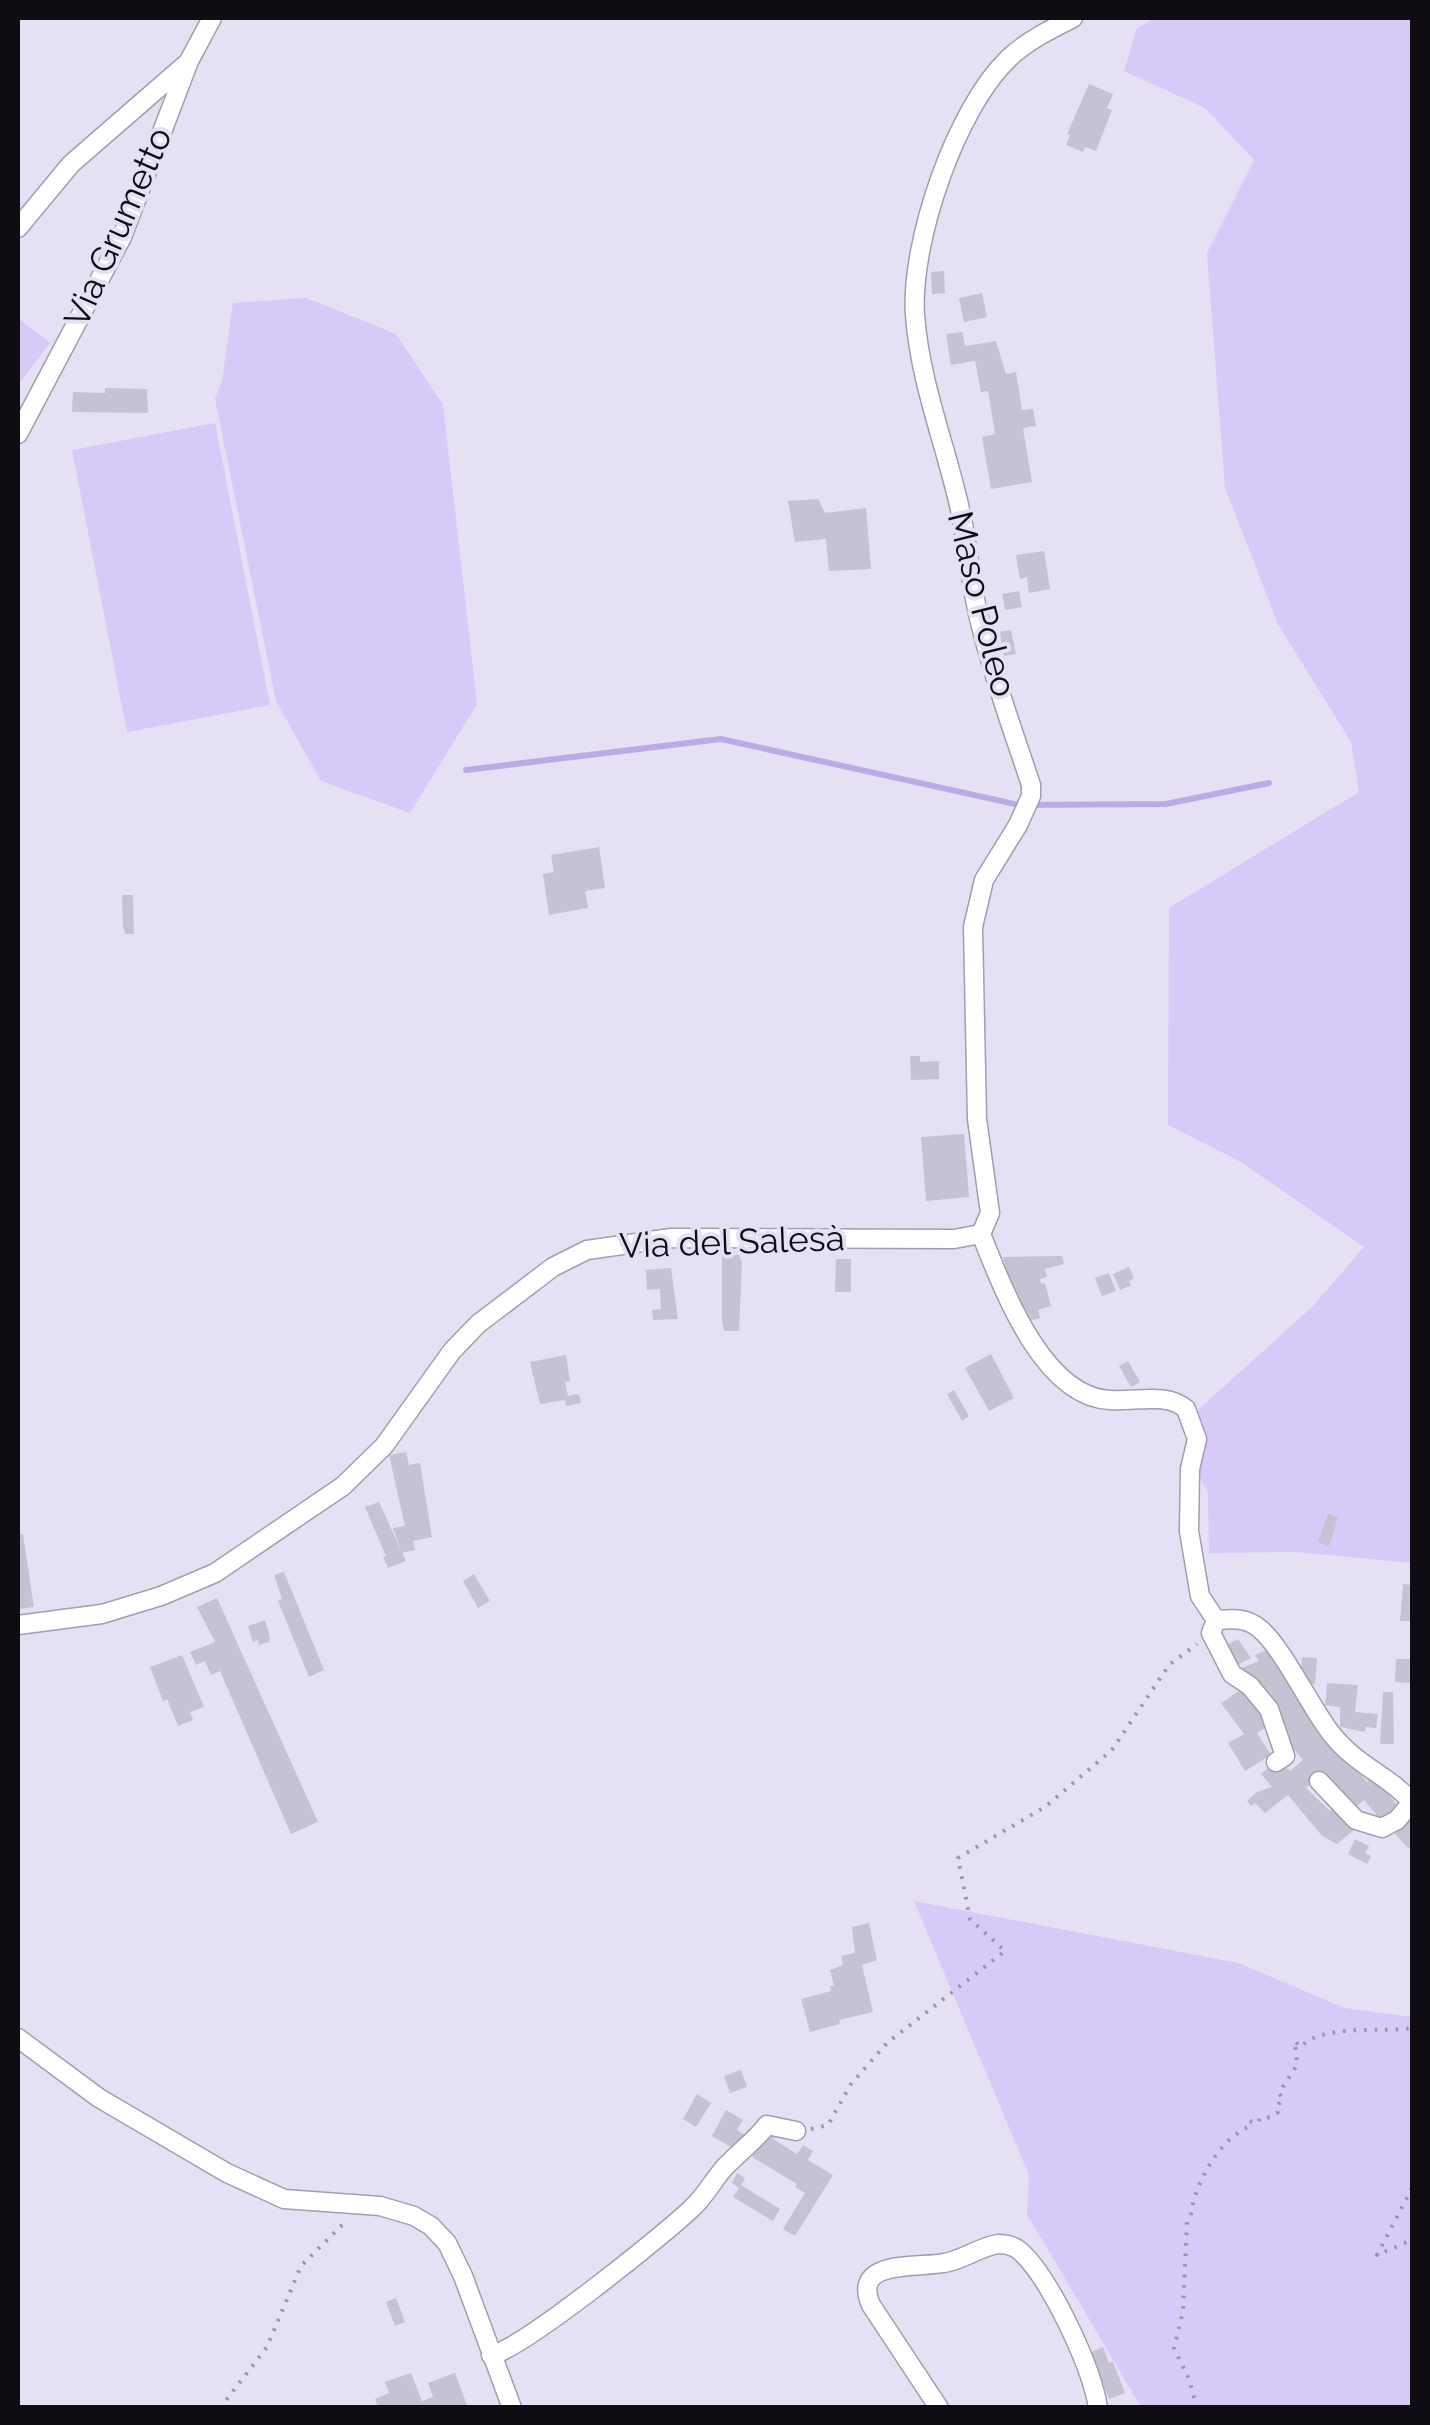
<svg xmlns="http://www.w3.org/2000/svg" width="1430" height="2425" viewBox="0 0 1430 2425" font-family="Raleway,sans-serif">
  <rect width="100%" height="100%" fill="#e5e0f3"/>
  <g fill="#d7c9f8">
    <path d="M1155,18H1412V1563L1296,1552L1209,1553L1208,1492L1190,1460L1198,1410L1312,1307L1364,1247L1241,1162L1168,1125L1169,908L1359,792L1351,742L1278,624L1225,488L1207,253L1254,160L1205,108L1124,71L1137,28Z"/>
    <path d="M306,298L396,334L443,405L477,704L410,813L321,781L276,701L215,399L222,381L233,303Z"/>
    <path d="M18,318L50,343L18,385Z"/>
    <path d="M215,423L270,705L127,732L72,450Z"/>
    <path d="M914,1901L1238,1963L1345,2008L1412,2017V2407H1141L1027,2214L1029,2175Z"/>
  </g>
  <g fill="none" stroke-linecap="round" stroke-linejoin="round">
    <path stroke="#bcaae5" stroke-width="6" d="M466,770L721,739L1019,805L1166,804L1269,783"/>
  </g>
  <g fill="#c6c1d3">
    <path d="M1089,84L1113,94L1107,108L1112,110L1096,151L1085,147L1083,152L1066,145L1070,135L1067,134Z"/>
    <path d="M944,271L945,293L932,294L931,272Z"/>
    <path d="M982,293L987,317L964,322L959,298Z"/>
    <path d="M962,332L965,346L996,341L1006,374L1016,372L1022,410L1033,409L1036,426L1023,428L1032,482L991,489L982,437L995,434L988,391L981,392L975,361L951,365L946,334Z"/>
    <path d="M105,388L147,389L148,413L72,412L73,392L105,393Z"/>
    <path d="M818,499L825,513L866,508L871,569L829,571L826,539L795,542L788,501Z"/>
    <path d="M1044,551L1050,589L1029,593L1027,577L1020,579L1016,555Z"/>
    <path d="M1019,591L1022,607L1005,610L1002,594Z"/>
    <path d="M1011,630L1016,654L1004,656L999,632Z"/>
    <path d="M599,847L605,888L585,891L588,908L549,915L543,874L554,872L551,855Z"/>
    <path d="M122,895H133L134,934H125L123,926Z"/>
    <path d="M910,1056H920V1062L939,1061V1079L911,1080Z"/>
    <path d="M964,1134L969,1197L926,1201L921,1137Z"/>
    <path d="M722,1255H739L742,1263L739,1331H724L722,1322Z"/>
    <path d="M1062,1256L1064,1264L1045,1269L1047,1277L1040,1279L1041,1284L1045,1283L1051,1306L1038,1310L1040,1318L1021,1323L1003,1257Z"/>
    <path d="M836,1259H851V1292H835Z"/>
    <path d="M1129,1267L1134,1278L1129,1281L1131,1285L1120,1290L1113,1274Z"/>
    <path d="M671,1268L678,1319L653,1320L652,1310L661,1309L660,1289L647,1290L646,1270Z"/>
    <path d="M1109,1273L1116,1291L1102,1296L1095,1278Z"/>
    <path d="M991,1354L1014,1398L989,1411L965,1368Z"/>
    <path d="M566,1355L570,1381L565,1382L568,1396L579,1394L581,1403L566,1406L565,1400L540,1404L530,1362Z"/>
    <path d="M1128,1361L1140,1382L1131,1387L1119,1366Z"/>
    <path d="M954,1390L969,1416L962,1421L947,1394Z"/>
    <path d="M406,1452L409,1465L420,1463L432,1537L413,1541L415,1550L402,1553L393,1528L405,1526L389,1455Z"/>
    <path d="M379,1502L406,1561L388,1568L383,1557L386,1556L365,1507Z"/>
    <path d="M1328,1514L1338,1517L1329,1546L1318,1542Z"/>
    <path d="M23,1534L34,1607L18,1609V1535Z"/>
    <path d="M284,1572L324,1670L309,1677L278,1601L282,1599L274,1575Z"/>
    <path d="M474,1574L490,1601L478,1608L463,1581Z"/>
    <path d="M1403,1584L1412,1585V1621H1400Z"/>
    <path d="M217,1598L318,1822L291,1834L220,1671L211,1675L205,1661L196,1665L190,1652L215,1642L197,1607Z"/>
    <path d="M265,1620L270,1637L269,1642L259,1645L258,1640L253,1642L248,1626Z"/>
    <path d="M1238,1639L1251,1658L1236,1666L1225,1646Z"/>
    <path d="M1269,1649L1285,1670L1290,1687L1320,1728L1367,1782L1373,1777L1402,1810L1385,1825L1364,1800L1351,1811L1320,1776L1306,1788L1330,1811L1333,1808L1354,1830L1337,1844L1322,1836L1288,1795L1265,1813L1255,1803L1251,1806L1247,1801L1257,1792L1272,1787L1261,1774L1270,1766L1276,1772L1284,1764L1290,1771L1303,1760L1284,1738L1289,1734L1255,1678L1251,1681L1239,1669L1259,1661L1255,1655Z"/>
    <path d="M182,1655L204,1707L190,1712L193,1720L178,1726L167,1699L163,1701L150,1667Z"/>
    <path d="M1302,1657L1317,1658L1315,1684L1300,1683Z"/>
    <path d="M1396,1659H1412V1683L1395,1682Z"/>
    <path d="M1327,1683L1358,1685L1355,1712L1378,1714L1376,1728L1366,1727L1365,1732L1340,1727V1707L1325,1705Z"/>
    <path d="M1245,1687L1270,1725L1257,1733L1271,1755L1245,1771L1228,1743L1244,1734L1221,1703Z"/>
    <path d="M1383,1692H1393L1394,1744H1380Z"/>
    <path d="M1412,1808V1848H1408L1390,1828Z"/>
    <path d="M1355,1839L1369,1846L1365,1853L1371,1856L1367,1864L1348,1854Z"/>
    <path d="M869,1923L877,1960L862,1965L873,2012L839,2020L840,2024L810,2032L801,1999L831,1991L830,1986H834L830,1970L843,1965L841,1956L855,1953L852,1927Z"/>
    <path d="M741,2070L747,2087L730,2093L724,2076Z"/>
    <path d="M697,2094L711,2103L696,2127L683,2119Z"/>
    <path d="M726,2110L743,2120L737,2130L747,2136L738,2151L712,2136Z"/>
    <path d="M770,2129L777,2133L773,2139L797,2154L803,2145L813,2151L808,2160L833,2175L795,2236L783,2229L805,2193L795,2187L797,2184L752,2157Z"/>
    <path d="M737,2173L745,2178L740,2187L741,2185L780,2209L773,2221L733,2197L739,2188L732,2183Z"/>
    <path d="M396,2298L405,2322L395,2326L386,2302Z"/>
    <path d="M1103,2347L1109,2363L1113,2362L1125,2393L1109,2399L1091,2352Z"/>
    <path d="M411,2373L422,2401L433,2397L428,2383L455,2373L468,2408H378L375,2399L389,2393L385,2382Z"/>
  </g>
  <g fill="none" stroke-linecap="round" stroke-linejoin="round">
    <g stroke="#a29daf" stroke-width="21">
      <g id="street">
        <path d="M18,228L71,164L185,65"/>
        <path d="M18,434L122,237L189,61L212,18"/>
        <path d="M981,1234L990,1213L977,1119L973,927L984,880L1018,825L1031,796V785C1014,733 994,680 981,626C971,590 969,551 961,514C947,448 920,384 915,315C910,243 956,108 1009,58C1027,41 1051,29 1073,18"/>
        <path d="M981,1234C1002,1286 1042,1397 1110,1400C1135,1402 1167,1392 1186,1409L1197,1439L1190,1469L1189,1531L1200,1596L1216,1620L1211,1633L1232,1674L1250,1686L1269,1709L1285,1756L1276,1762"/>
        <path d="M1216,1620C1233,1619 1246,1617 1260,1629C1282,1647 1310,1706 1330,1732C1356,1766 1387,1774 1412,1802"/>
        <path d="M18,1625L102,1614L161,1596L215,1573L343,1486L384,1446L452,1351L478,1324L553,1267L587,1250L671,1238L954,1239L981,1234"/>
        <path d="M1319,1781L1356,1820L1382,1828L1397,1820L1412,1802"/>
        <path d="M18,2038L99,2098L227,2173L284,2199L380,2206L414,2216L431,2226L447,2243L463,2276L512,2408"/>
        <path d="M491,2355C521,2350 661,2237 690,2210C704,2198 712,2182 724,2168C738,2153 754,2142 767,2125L796,2131"/>
        <path d="M939,2408L871,2305C851,2259 917,2268 944,2263C963,2260 979,2247 998,2244C1006,2244 1013,2245 1020,2251C1050,2278 1092,2367 1098,2408"/>
      </g>
    </g>
    <g stroke="#9995a3" stroke-width="4" stroke-dasharray="2.5 8" stroke-linecap="butt">
      <path d="M811,2129L828,2125L851,2084L887,2043L1005,1951L970,1919L958,1858L1045,1807L1112,1750L1169,1665L1197,1644"/>
      <path d="M1412,2188L1377,2255L1412,2240"/>
      <path d="M220,2408L267,2347L301,2266L341,2226L350,2223"/>
      <path d="M1197,2408L1189,2379L1174,2348L1183,2311L1187,2222C1193,2213 1191,2209 1194,2199C1203,2172 1221,2140 1248,2127L1249,2121L1258,2123L1260,2118L1272,2117L1278,2112L1277,2106L1283,2099L1279,2093L1297,2065L1295,2041L1300,2047C1326,2023 1379,2033 1412,2028"/>
    </g>
    <use href="#street" stroke="#fff" stroke-width="18"/>
  </g>
  <g text-anchor="middle" stroke-width="8" stroke-linejoin="round" paint-order="stroke">
    <g font-size="35" fill="#0f0d13" stroke="#e5e0f3">
      <text transform="translate(118 227) rotate(-66)" y="12">Via Grumetto</text>
      <text transform="translate(982 604) rotate(76)" y="12">Maso Poleo</text>
      <text transform="translate(732 1242) rotate(-2)" y="12">Via del Salesà</text>
    </g>
  </g>
  <rect width="1430" height="2425" fill="none" stroke="#0f0d13" stroke-width="40"/>
</svg>
